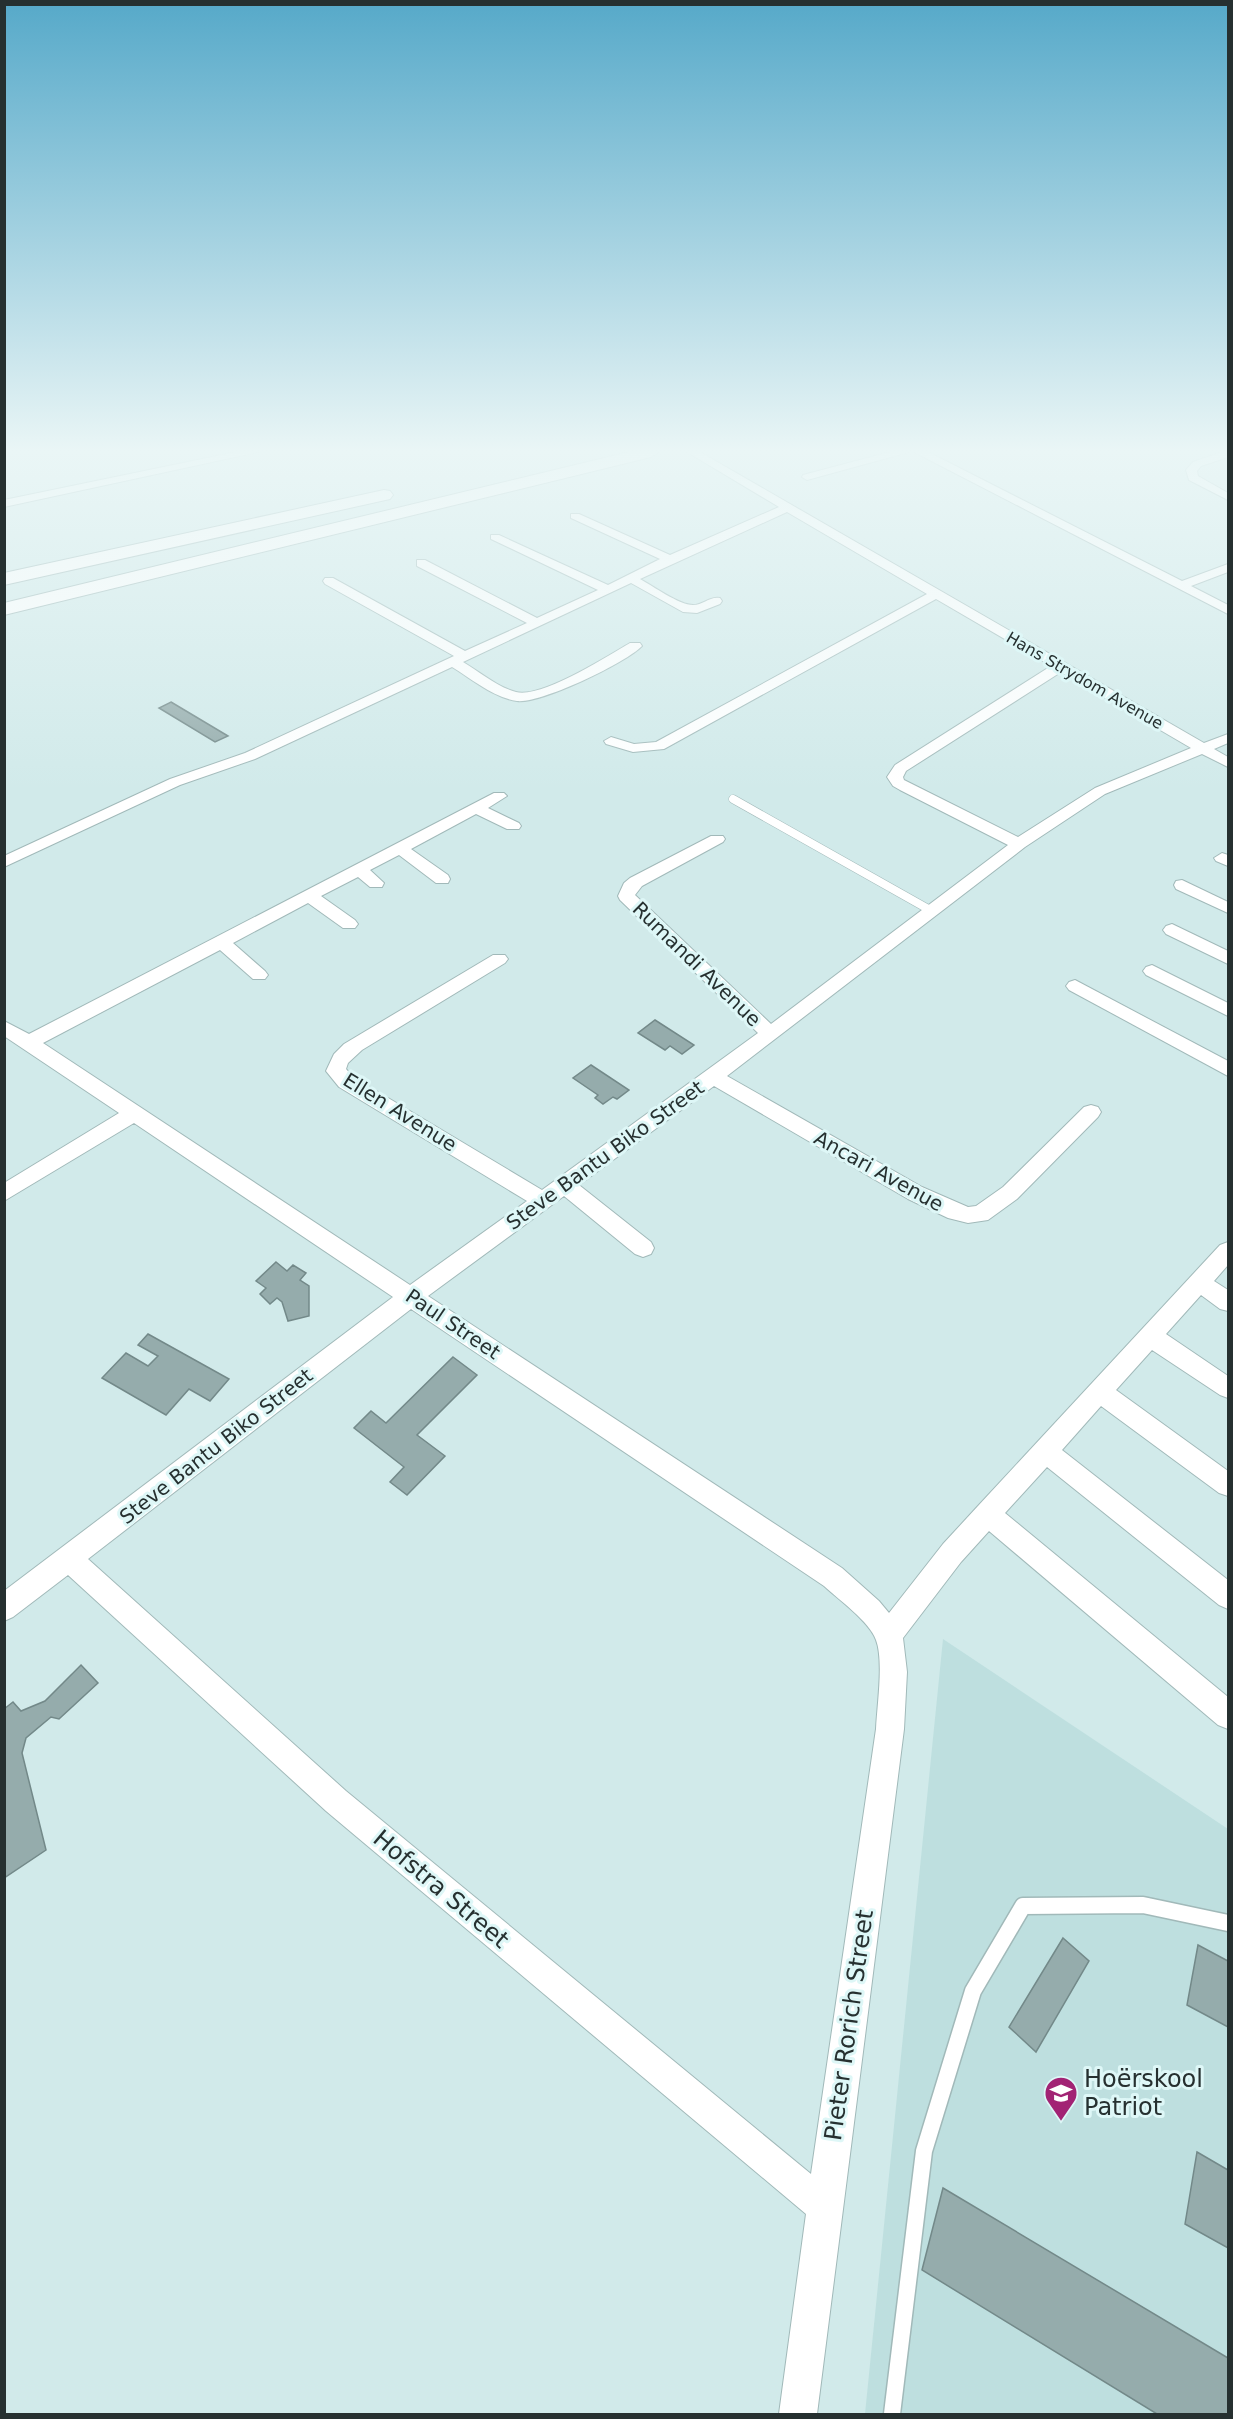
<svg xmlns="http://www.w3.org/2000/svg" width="1233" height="2419" viewBox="0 0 1233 2419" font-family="'DejaVu Sans',sans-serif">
  <rect width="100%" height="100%" fill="#d1eaea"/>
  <path fill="#bedfdf" d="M943,1639L1228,1829V2414H865Z"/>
  <g fill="#95acac" stroke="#738989" stroke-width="1.5">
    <path d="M171,702L228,736L215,742L159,708Z"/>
    <path d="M655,1020L694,1045L682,1054L670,1046L665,1050L638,1033Z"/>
    <path d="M591,1065L629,1090L617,1099L613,1097L603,1104L595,1098L598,1095L573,1078Z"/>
    <path d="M276,1262L287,1271L293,1265L306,1273L300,1280L309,1286V1316L288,1321L282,1302L277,1298L270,1304L260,1294L266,1288L256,1281Z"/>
    <path d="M148,1334L229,1379L210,1401L189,1389L166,1415L102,1378L126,1353L148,1366L158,1356L138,1345Z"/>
    <path d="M453,1357L477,1375L417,1435L445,1456L407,1495L390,1482L404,1467L354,1428L371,1411L386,1423Z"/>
    <path d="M81,1665L98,1683L59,1719L51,1717L26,1738L22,1753L46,1850L4,1878V1709L13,1702L21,1711L45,1701Z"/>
    <path d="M1063,1938L1089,1961L1036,2052L1009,2027Z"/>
    <path d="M1198,1945L1228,1961V2027L1187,2005Z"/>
    <path d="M1197,2152L1228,2170V2248L1185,2224Z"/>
    <path d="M943,2188L1228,2358V2414H1157L922,2270Z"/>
  </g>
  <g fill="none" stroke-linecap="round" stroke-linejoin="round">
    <g stroke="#a1b9b9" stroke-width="9">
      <path id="service-far1" d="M733,799L930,910"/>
    </g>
    <g stroke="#a1b9b9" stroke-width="19">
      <path id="service" d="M892,2414L924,2151L973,1991L1023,1906L1143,1905L1228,1923"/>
    </g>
    <g stroke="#a1b9b9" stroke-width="2">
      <g id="minor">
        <path d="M236,452H258L4,507V500Z"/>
        <path d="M687,452H700L1204,743L1228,734V743L1214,749L1228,757V767L1202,754L1105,794L1025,847L727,1076L922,1187L968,1207L976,1206L1003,1187L1084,1107L1091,1105L1098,1107L1101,1112L1098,1117L1017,1199L988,1220L968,1223L948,1218L908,1199L714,1086L579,1185L651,1242L654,1248L651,1254L643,1257L635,1254L564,1196L428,1296L842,1568L879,1601L889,1613L943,1544L978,1506L1220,1245L1228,1242V1265L1214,1281L1228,1290V1311L1220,1309L1201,1295L1166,1334L1228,1376V1398L1220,1395L1152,1350L1116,1390L1228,1471V1496L1219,1493L1101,1406L1062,1450L1228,1580V1609L1219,1605L1047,1467L1005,1513L1228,1697V1729L1218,1725L989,1531L961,1562L903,1638L907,1672L904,1729L817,2414H779L806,2214L326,1811L68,1575L13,1617L4,1621V1591L393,1297L134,1123L4,1201V1183L119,1113L4,1036V1021L29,1034L494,793H504L507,796L488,808L519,823L521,826L519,829H507L476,814L411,849L448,875L450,879L448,883H436L399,855L370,870L384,883L382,887H370L358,877L321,896L355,920L358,924L355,928H343L308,903L233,943L265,971L268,975L265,979H253L220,950L43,1043L410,1285L527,1201L339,1087L326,1071L334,1054L344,1044L493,955H505L508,959L505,963L362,1050L348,1063L346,1069L353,1077L542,1190L758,1033L620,900L618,896L624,883L630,878L711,836H723L725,839L723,842L642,886L635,895L771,1024L1008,845L900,790L893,786L887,777L895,765L1051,666L936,599L664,749L633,752L606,744L604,741L611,737L634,744L656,742L927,594L787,512L640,579C653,586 679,605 693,605C703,605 710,596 720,598L722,601L720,604L697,613L683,612L631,583L463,662C480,672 497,687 516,692C540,699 608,656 630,643H640L642,646C626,663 540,704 517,701C494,698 472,679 452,667L255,759L180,785L4,867V856L170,779L245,753L454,656L325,584L323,581L325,578H333L465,651L527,623L417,566V560H425L537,618L598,590L491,539V535H499L608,585L660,559L571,518V514H579L670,555L779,507ZM1061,672L1191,748L1095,788L1018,837L904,780L903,777L906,771ZM411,1309L824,1586C838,1599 870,1622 876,1640C884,1661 877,1706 876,1729L811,2174L346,1791L88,1559Z"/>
        <path d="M890,452H909L807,480L802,477L803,475Z"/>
        <path d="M914,452H928L1182,581L1228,564V572L1191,586L1228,605V614Z"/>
        <path d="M1222,452H1228V457L1201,466L1197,471L1198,476L1228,493V500L1189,480L1186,470L1193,462Z"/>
        <path d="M1222,853L1228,855V866L1216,861L1214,858Z"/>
        <path d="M1182,880L1228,902V913L1176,889L1174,885L1176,881Z"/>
        <path d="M1172,924L1228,951V964L1166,934L1163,930L1166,926Z"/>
        <path d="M1152,965L1228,1003V1016L1146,975L1143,971L1146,967Z"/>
        <path d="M1075,980L1228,1061V1076L1069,990L1066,986L1069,982Z"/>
      </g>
    </g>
    <g stroke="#a1b9b9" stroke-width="2">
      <g id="motorway">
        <path d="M629,452H659L651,457L4,615V603Z"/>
        <path d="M384,490L390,491L393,495L390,499L4,585V573Z"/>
      </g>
    </g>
    <use href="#service-far1" stroke="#fff" stroke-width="8"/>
    <use href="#service" stroke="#fff" stroke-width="16"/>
    <use href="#minor" fill="#fff" fill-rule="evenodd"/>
    <use href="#motorway" fill="#fff" fill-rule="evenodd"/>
  </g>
  <linearGradient id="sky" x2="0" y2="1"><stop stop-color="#56a9c9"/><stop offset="0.57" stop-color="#eaf6f6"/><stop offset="1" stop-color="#eaf6f6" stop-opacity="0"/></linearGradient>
  <rect width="1233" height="791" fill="url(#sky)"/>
  <defs>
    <g id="school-pin" transform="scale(1.725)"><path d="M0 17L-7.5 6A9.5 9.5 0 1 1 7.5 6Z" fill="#a22374" stroke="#def7f7"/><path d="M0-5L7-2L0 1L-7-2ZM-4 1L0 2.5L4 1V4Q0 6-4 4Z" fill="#fff"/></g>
  </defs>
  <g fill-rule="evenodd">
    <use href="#school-pin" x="1061" y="2093"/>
  </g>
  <g text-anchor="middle" stroke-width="6" stroke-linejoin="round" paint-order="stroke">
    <g font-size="16" fill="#263030" stroke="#def7f7">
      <text transform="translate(1085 680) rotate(30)" y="6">Hans Strydom Avenue</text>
    </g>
    <g font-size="20" fill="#263030" stroke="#def7f7">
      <text transform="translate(697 964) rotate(44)" y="7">Rumandi Avenue</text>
      <text transform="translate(400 1112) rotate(32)" y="7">Ellen Avenue</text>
      <text transform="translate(605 1155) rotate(-36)" y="7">Steve Bantu Biko Street</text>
      <text transform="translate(879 1171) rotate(29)" y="7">Ancari Avenue</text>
      <text transform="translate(453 1324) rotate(34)" y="7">Paul Street</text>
      <text transform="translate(216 1446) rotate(-38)" y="7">Steve Bantu Biko Street</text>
    </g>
    <g font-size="24" fill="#263030" stroke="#def7f7">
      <text transform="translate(441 1889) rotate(40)" y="8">Hofstra Street</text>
      <text transform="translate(849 2025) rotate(-82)" y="8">Pieter Rorich Street</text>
    </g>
    <g font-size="24" fill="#263030" stroke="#def7f7" text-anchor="start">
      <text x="1084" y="2087">Hoërskool<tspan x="1084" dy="28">Patriot</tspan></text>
    </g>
  </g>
  <rect width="1233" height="2419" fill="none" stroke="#263030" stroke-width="12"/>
</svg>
